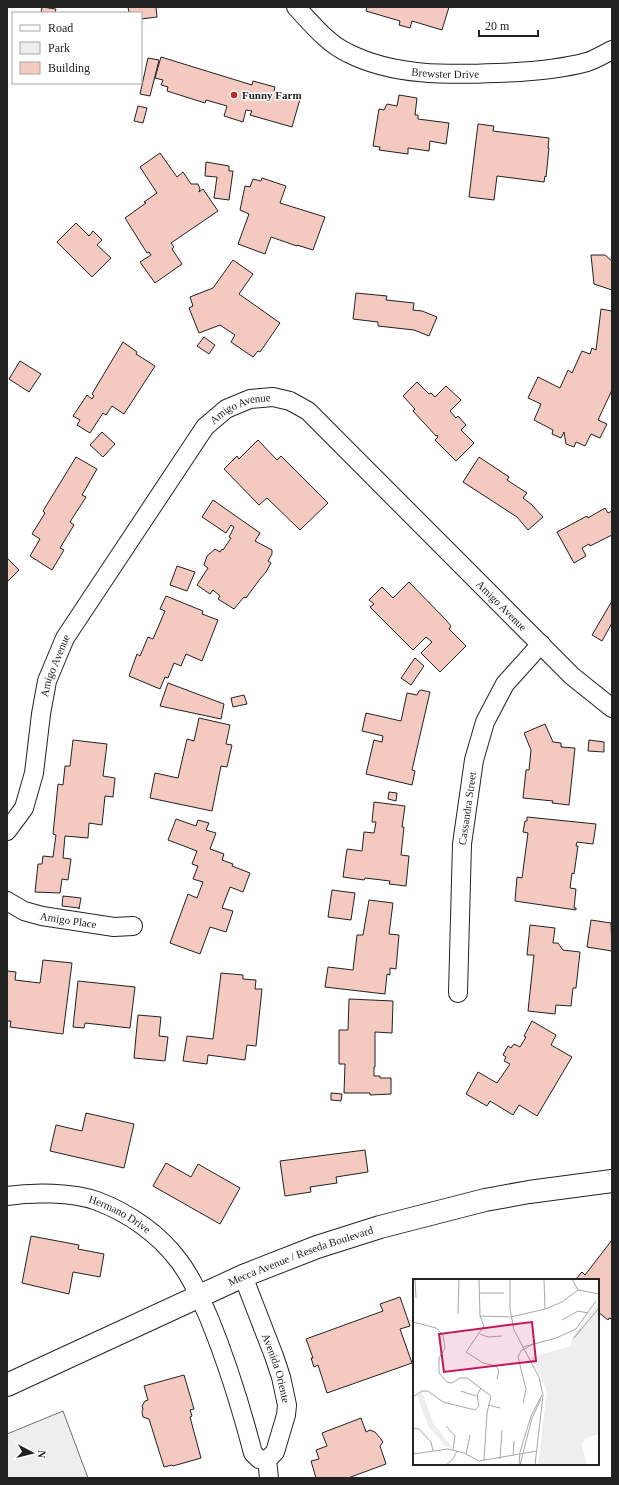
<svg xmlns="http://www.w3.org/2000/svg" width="619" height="1485" viewBox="0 0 619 1485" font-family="Georgia,serif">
  <rect width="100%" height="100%" fill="#fff"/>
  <path fill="#eee" stroke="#6f6f6f" d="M63,1411L88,1478H7V1434Z"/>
  <g fill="#f3c9c0" stroke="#222">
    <path d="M42,7L56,9L55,13H41Z"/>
    <path d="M128,7H156L157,17L141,19V13H129Z"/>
    <path d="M366,7H449L442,30L412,21L410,28L399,25L400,21L366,11L367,7Z"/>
    <path d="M161,57L252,85L253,81L275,87L274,91L300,99L292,127L250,115L252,111L246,110L243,122L224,116L227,106L206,100L205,103L167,91L168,87L161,85L163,80L155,78Z"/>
    <path d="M148,58L159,60L150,96L140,94Z"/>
    <path d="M399,95L417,98L415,115H418V119L449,123L446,144L430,141L429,151L408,148V154L379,150L380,147L373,146L379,109L384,110L387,104L397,106Z"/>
    <path d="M138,106L147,108L143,123L134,121Z"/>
    <path d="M478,124L494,126L493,131L549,138L548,148H549L546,177L545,176L544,182L497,176L494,200L469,197Z"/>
    <path d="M160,153L177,177L183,172L191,184H198L200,189L199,192L203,189L218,211L171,243L174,247L172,249L182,264L155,283L140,262L151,255L149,252L147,253L125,218L146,203L144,202L157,193L140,167Z"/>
    <path d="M206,162L229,166V171H233L229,200L214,198L217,177L205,176Z"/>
    <path d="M262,178L286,186L280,203L325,217L313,250L297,245V246L271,237L265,254L238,244L249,214L240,210L245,186L250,187L253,179L261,181Z"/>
    <path d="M76,223L89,236L93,231L102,240L97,245L111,258L92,277L57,242Z"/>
    <path d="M591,255H605L612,261V290L594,284Z"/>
    <path d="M233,260L253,274L239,294L280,323L260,352L258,351L253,357L231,342L235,335L220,325L199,333L189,308L193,306L190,297L213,288Z"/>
    <path d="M356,293L387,296L386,300L414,303L413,310L422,311L437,317L429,336L414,330L378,326V322L353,319Z"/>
    <path d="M601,309L612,311V390L598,420L607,424L600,438L591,434L585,446L576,442L574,447L566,444L564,432L561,438L552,434L553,430L534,420L541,404L528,398L538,377L560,388L568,370L572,373L582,351L590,354L592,348L596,350Z"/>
    <path d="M204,337L215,345L209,354L197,346Z"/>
    <path d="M123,342L137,352L136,354L155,366L124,414L112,406L106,415L103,413L90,433L77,425L80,420L73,416L87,395L92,399L94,396L92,394Z"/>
    <path d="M20,361L41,374L29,392L9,379Z"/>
    <path d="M417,382L429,394L431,393L435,397L446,386L461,400L450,411L456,418L458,416L466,425L461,430L474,443L456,461L435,440L438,437L437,435L436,436L413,411L415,409L403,396Z"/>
    <path d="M102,432L115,444L103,457L90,445Z"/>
    <path d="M258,440L277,460L281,456L328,503L300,530L267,498L259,505L224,469L237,456L239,459Z"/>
    <path d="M76,457L97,469L82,495L86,497L70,522L74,525L60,548L64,550L52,570L30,556L40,539L32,534L45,513L43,511Z"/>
    <path d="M479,457L509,477L507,480L527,493L523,498L531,504L543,517L528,530L517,517L463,482Z"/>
    <path d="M213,500L260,533L255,541L272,550V554L268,561L271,563L266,572L260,579L246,598L244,597L234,609L218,599L220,596L213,590L210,594L197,585L208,568L204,565L207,556L215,549L220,552L222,549L223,550L231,538L229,537L234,527L231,525L226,533L202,517Z"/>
    <path d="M605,508L608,513L612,511V535L590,546L589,544L582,548L586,556L574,563L557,532L587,516L588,518Z"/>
    <path d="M7,558L19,570L7,582Z"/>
    <path d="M177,566L195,572L187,591L170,585Z"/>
    <path d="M409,582L446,620L451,626L449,629L466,646L440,672L421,653L432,642L426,637L413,650L370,607L374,604L369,600L382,587L393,598Z"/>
    <path d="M166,596L203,611L202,614L218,620L202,661L186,654L181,666L174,663L168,678L165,677L160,689L129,676L137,654L140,656L148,637L153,639L165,611L160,609Z"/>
    <path d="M612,601V623L602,641L592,635Z"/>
    <path d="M415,658L424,666L411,685L401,678Z"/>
    <path d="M168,683L224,704L221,719L160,706Z"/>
    <path d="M421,690L430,692L412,770L415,771L412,785L366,774L374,740L382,742L383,736L362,731L366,713L401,721L407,693L417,695L419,691Z"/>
    <path d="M244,695L247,704L233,707L231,698Z"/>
    <path d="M199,718L230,725L226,744L232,745L227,767L221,766L212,811L150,798L155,773L178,778L187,739L194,741Z"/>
    <path d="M545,724L553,742L561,743V747L575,748L569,805L552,803L553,801L523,798L526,770H529L531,750L524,733Z"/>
    <path d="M73,740L107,744L103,776L115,778L113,797L105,796L102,825L89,823L88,838L65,836L63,858L71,859L68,880L62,879L60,893L35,892L38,864H42L43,856L53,857L56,835L53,834L58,784L63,785L65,766H70Z"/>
    <path d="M589,740L604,742V752L588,751Z"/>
    <path d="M389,792L397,793L396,801L388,799Z"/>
    <path d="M374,802L405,806L402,827H404L401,855L409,856L406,886L389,884L390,881L365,878L364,880L343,877L347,849L362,851L364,832L374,833L376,822H372Z"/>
    <path d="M527,817L596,824L593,844L577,842L576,846H578L574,874L572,873L570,888L576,889L574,908H576V910L515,901L517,877L522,878L528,833L523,832L525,821H527Z"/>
    <path d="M176,819L196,826L198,820L209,823L206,830L216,833L210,849L224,854L222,860L233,864L232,866L250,873L243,892L230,887L222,908L233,911L226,932L210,927L200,954L170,943L188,894L197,898L203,882L193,879L198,866L192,864L197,851L168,840Z"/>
    <path d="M332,890L355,893L351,920L328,917Z"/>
    <path d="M63,896L81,898L79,909V908L62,906Z"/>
    <path d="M369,900L393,903L389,934L399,935L396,969L390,968V975L387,974L385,994L325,987L328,967L353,970L357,935H363Z"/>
    <path d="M591,920L611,923L612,951L587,947Z"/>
    <path d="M530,925L555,928L553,943H558L563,950L580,952L576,988H573L571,1006L556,1005L555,1014L528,1011L534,955H527Z"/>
    <path d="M43,960L72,963L63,1034L10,1027L11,1021H7V971L16,972L15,980L40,983Z"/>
    <path d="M221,973L243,975V979L256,980L255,989H262L256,1046L247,1045L245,1060L208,1055L207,1064L183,1061L187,1036L213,1039Z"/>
    <path d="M78,981L135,987L130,1028L85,1023L84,1028L73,1027Z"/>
    <path d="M349,999L393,1001L392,1033L375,1032V1067H374V1076H380V1078H391V1094L370,1095V1093H344L345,1064H339V1030H348Z"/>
    <path d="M138,1015L161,1017L159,1036L168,1037L165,1061L134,1058Z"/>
    <path d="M532,1021L556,1035L551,1045L572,1057L537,1116L519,1105L513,1115L490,1101L487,1106L466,1094L478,1072L497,1083L510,1064L504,1061L506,1057L503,1055L508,1046L511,1048L514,1044L520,1047L526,1037L524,1036Z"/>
    <path d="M331,1093L342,1094L341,1101L331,1100Z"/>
    <path d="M86,1113L134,1124L124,1168L50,1151L56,1125L82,1131Z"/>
    <path d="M365,1150L368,1172L336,1177L337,1183L310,1187L311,1192L285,1196L280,1161Z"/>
    <path d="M166,1163L191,1177L198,1164L240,1188L220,1224L153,1186Z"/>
    <path d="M31,1236L79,1245L78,1249L104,1254L100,1277L73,1272L69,1294L22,1283Z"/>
    <path d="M612,1240V1319L609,1318L608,1320L598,1312V1280H575L582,1272L585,1275Z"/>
    <path d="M400,1297L410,1326L400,1329L412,1363L327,1393L318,1365L314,1367L311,1358H313L306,1339L383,1311L380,1304Z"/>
    <path d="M184,1375L194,1409L190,1410L192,1416L190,1417L201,1458L173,1466L172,1465L164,1467L149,1419L143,1417L142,1412L143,1409L142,1406L145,1401L148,1400L144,1386Z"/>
    <path d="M361,1418L366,1432L370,1430L375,1432L381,1439L383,1442L380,1446L386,1464L348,1478H316L311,1461L319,1459L316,1450L327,1446L322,1433Z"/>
  </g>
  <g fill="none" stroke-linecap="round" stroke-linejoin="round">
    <g stroke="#222" stroke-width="20">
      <g id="street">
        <path id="s1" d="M296,7C312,24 327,43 348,53C393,76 448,75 497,73C527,72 558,70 587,62C596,59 604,54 612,50"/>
        <path id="s2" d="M7,831L24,808L34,773L41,714L47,681L65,638L205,427L226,409L250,399L273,397L290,401L308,411L572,676L612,708"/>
        <path id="s3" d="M7,901L24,911L42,916L114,927L133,926"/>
        <path id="s4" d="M458,993L462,844L474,760L485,722L505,684L541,644"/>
        <path id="s5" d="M7,1196C33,1192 73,1192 97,1201C129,1213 159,1234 179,1261C192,1278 200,1298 209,1318C227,1362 241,1407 253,1453L259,1459L267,1460"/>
        <path id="s6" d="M243,1276L274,1356L281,1377L287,1405L286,1415L275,1452L267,1460"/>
        <path d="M267,1460L269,1478"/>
      </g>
    </g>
    <g stroke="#222" stroke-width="24">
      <g id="secondary">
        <path id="s7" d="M7,1385L243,1276L317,1247L380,1227L485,1200L529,1192L612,1181"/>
      </g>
    </g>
    <use href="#street" stroke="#fff" stroke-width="18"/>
    <use href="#secondary" stroke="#fff" stroke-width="22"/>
  </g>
  <circle fill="#c62828" stroke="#fff" stroke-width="1.5" cx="234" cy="95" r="4"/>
  <g text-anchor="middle" stroke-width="3" stroke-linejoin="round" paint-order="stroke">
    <g font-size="11" fill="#222" stroke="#fff">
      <text dy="4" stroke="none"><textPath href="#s1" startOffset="170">Brewster Drive</textPath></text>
      <text dy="4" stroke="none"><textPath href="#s2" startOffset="499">Amigo Avenue</textPath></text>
      <text dy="4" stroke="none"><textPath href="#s2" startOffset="847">Amigo Avenue</textPath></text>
      <text dy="4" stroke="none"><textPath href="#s2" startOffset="175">Amigo Avenue</textPath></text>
      <text dy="4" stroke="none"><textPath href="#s4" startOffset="185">Cassandra Street</textPath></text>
      <text dy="4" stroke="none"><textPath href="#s3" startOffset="65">Amigo Place</textPath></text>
      <text dy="4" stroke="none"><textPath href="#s5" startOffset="117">Hermano Drive</textPath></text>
      <text dy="4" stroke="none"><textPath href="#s7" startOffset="321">Mecca Avenue / Reseda Boulevard</textPath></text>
      <text dy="4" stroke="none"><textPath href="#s6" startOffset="98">Avenida Oriente</textPath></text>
    </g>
    <g font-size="11" font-weight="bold" fill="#222" stroke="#fff" text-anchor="start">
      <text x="242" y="99">Funny Farm</text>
    </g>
  </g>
  <g transform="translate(413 1279)">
    <rect width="186" height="186" fill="#fff"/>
    <path d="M186,23V155L173,159L169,166L174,186H125L134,112L118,78L158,67L159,59ZM9,113L20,144L39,168H33L15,147L4,116Z" fill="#eee"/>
    <path fill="none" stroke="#a7a7a7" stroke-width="1" d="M2,0L3,19M66,0L67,37L71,47L53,73L70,84L83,87L86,92L84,100M97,0V30L101,51L126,98L130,116L122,186M131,0L132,30M159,0L165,11M165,11L186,15M66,14H91M45,35L46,0M67,37L98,38L132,30L149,23L165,11M149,41L165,32L175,34M0,43L23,49L30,56L32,69L26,79V94L34,103L39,104L47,99H54L78,117L74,134L71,181M168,50L161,59L186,29M67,55L75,58L89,57M110,68L143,59L163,50L183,22M48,112L63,117M0,118L9,112H15L30,123L62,131L66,127L64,116L68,109M110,124L113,110L105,78L108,72L120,65M75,126L87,129M33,147L42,157L40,171M0,149L6,150L18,163L20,172M0,175L35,170L51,174L66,182L124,172M53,175L57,156M100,177L101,162M87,180L89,151M33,186L40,180L44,172M106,186L107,173L118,137L129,116M107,186L119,139L128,120"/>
    <path fill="#c2185b" fill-opacity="0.15" stroke="#c2185b" stroke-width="2" d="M119,43L123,82L31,93L26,55Z"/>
    <rect width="186" height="186" fill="none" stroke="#222" stroke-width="2"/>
  </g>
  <rect width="619" height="1485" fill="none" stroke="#222222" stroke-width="16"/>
  <rect x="12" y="12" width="130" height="72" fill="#ffffff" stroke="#a7a7a7"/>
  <rect x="20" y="25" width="20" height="6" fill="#ffffff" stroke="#a7a7a7"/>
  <text x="48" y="32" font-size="12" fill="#222222">Road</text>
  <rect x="20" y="42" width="20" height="12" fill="#eeeeee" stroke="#a7a7a7"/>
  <text x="48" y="52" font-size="12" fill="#222222">Park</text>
  <rect x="20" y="62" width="20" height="12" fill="#f3c9c0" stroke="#a7a7a7"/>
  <text x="48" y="72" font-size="12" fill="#222222">Building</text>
  <g transform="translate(32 1453) rotate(97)" stroke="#ffffff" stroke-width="3" paint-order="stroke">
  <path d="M0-3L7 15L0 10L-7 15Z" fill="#222222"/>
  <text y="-6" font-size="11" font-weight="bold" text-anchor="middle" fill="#222222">N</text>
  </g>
  <path d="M479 30v6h59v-6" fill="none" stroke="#222222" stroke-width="2"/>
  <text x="485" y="30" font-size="12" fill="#222222" stroke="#ffffff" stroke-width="3" paint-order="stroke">20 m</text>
</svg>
